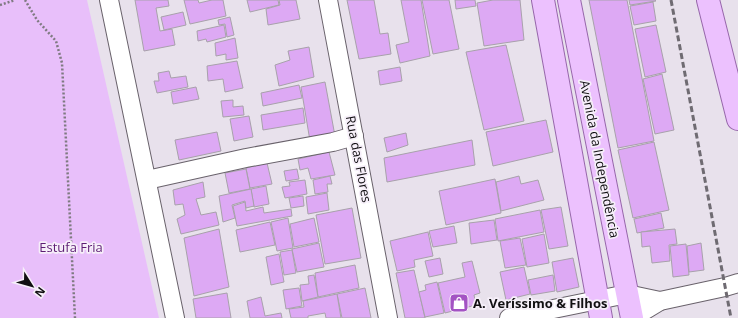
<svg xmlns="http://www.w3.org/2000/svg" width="738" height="318" viewBox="0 0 738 318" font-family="'Open Sans',sans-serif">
  <rect width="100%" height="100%" fill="#e8e1ec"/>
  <path fill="#e8bffa" d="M0,0H87L159,318H0Z"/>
  <g fill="#dda9f4" stroke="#a8a1ab">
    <path d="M135,0H168L169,6L156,8L160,31L172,29L175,45L144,51Z"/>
    <path d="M184,0H198L199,3L212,0H223L226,16L190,24Z"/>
    <path d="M247,0H278L279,5L250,12Z"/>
    <path d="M279,0H296L300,19L268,25L266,9L280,5Z"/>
    <path d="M347,0H374L380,34L388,33L391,54L359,59Z"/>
    <path d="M401,0H421L430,56L400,63L396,45L409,42Z"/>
    <path d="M422,0H449L459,49L433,54Z"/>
    <path d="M455,0H475L476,6L456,9Z"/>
    <path d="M493,0H520L524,40L484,46L477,3Z"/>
    <path d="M589,0H627L654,141L618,148Z"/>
    <path d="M629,0H655L656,1L630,5Z"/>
    <path d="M653,2L656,21L634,25L630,6Z"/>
    <path d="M183,12L186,25L164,30L161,17Z"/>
    <path d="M230,17L234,35L227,37L225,24L219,25L218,20Z"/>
    <path d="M224,25L226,37L207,42L206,39L198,41L197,31Z"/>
    <path d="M656,25L666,72L645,77L635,29Z"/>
    <path d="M235,38L238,58L226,60V54L216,56L215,43Z"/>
    <path d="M506,45L524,121L484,130L466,52Z"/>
    <path d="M309,47L314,77L279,86L275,65L290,60L288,51Z"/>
    <path d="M237,61L243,88L225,92L223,79L208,81L207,66Z"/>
    <path d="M400,67L402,81L380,85L378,71Z"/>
    <path d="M169,71L171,78L186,76L188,87L157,93L154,81H159L158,73Z"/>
    <path d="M662,74L674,130L655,134L643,79Z"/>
    <path d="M325,82L335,136L310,141L301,87Z"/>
    <path d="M299,85L302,98L263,106L261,93Z"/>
    <path d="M196,87L199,99L173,104L171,92Z"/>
    <path d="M233,100V107L243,106L244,115L223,117L221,101Z"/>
    <path d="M303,108L305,123L263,130L261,115Z"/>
    <path d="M249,116L253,137L234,141L230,119Z"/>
    <path d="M546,120L553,152L493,166L486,132Z"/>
    <path d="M217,132L221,151L179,160L175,140Z"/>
    <path d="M406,133L408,145L387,152L384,138Z"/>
    <path d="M472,140L475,165L387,182L384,158Z"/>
    <path d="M654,142L669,210L633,218L618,150Z"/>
    <path d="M329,152L335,175L311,179L308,168L300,170L298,159Z"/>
    <path d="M267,163L272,184L250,188L246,168Z"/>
    <path d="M246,169L250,189L229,193L225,173Z"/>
    <path d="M297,169L299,179L286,181L284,171Z"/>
    <path d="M330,176L332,184H327L328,192L315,194L313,180Z"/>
    <path d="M519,176L521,184L538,180L544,200L501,211L496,182Z"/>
    <path d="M495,179L501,213L446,225L439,191Z"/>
    <path d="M305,180L307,194L285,198L282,187L290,186L289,182Z"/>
    <path d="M203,182L205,197L196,199L201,215L216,212L219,225L181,234L177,219L185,215L183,204L175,205L173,190Z"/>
    <path d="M266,186L269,204L254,207L251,189Z"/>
    <path d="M251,189L254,206L246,208L245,201L232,205L235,218L223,222L219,196Z"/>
    <path d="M327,193L329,210L308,214L306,197Z"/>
    <path d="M303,196L304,206L291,208L289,198Z"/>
    <path d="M245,202L246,211L263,207L264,213L291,209L292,216L237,226L233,206Z"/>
    <path d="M561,207L568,246L549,249L541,210Z"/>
    <path d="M352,208L361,258L325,264L316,215Z"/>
    <path d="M540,210L544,232L498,241L495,219Z"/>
    <path d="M661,213L664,228L637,233L634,219Z"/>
    <path d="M288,218L293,248L277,251L271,222Z"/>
    <path d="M314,218L319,242L294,247L290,224Z"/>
    <path d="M494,220L497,240L471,244L469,223Z"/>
    <path d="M270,222L275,245L240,252L236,230Z"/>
    <path d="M454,226L457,243L433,247L429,231Z"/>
    <path d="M219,229L229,287L194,296L184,238Z"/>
    <path d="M675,229L677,244L669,245L670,261L652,263L650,246L642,247L641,232Z"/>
    <path d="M428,232L433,256L414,260L415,267L397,271L390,241Z"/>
    <path d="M544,234L549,263L527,267L522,239Z"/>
    <path d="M520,238L526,265L505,268L500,241Z"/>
    <path d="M319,243L324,267L297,272L292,249Z"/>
    <path d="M701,243L704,270L689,272L687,246Z"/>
    <path d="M686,244L689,275L673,277L670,246Z"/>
    <path d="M292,250L296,273L284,275L280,252Z"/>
    <path d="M279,254L284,282L271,285L266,257Z"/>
    <path d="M440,258L443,274L429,277L425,261Z"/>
    <path d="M573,258L579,287L557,292L552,262Z"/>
    <path d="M472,261L480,293L474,295L476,305L445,313L438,283L465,277L462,263Z"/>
    <path d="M355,265L359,288L318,297L315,273Z"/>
    <path d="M524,267L530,294L506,300L500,272Z"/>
    <path d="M414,270L425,318H405L396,273Z"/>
    <path d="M314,275L318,297L302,301L300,285L309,284L308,276Z"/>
    <path d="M553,275L555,291L531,295L528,280Z"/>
    <path d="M437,282L444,313L425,317L419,292L426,290L425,285Z"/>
    <path d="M299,288L302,306L286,309L283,290Z"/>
    <path d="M365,288L371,318H342L337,294Z"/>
    <path d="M227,293L231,318H196L193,299Z"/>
    <path d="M337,294L341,318H326L325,313L308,316V318H291L289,309L304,307L303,301Z"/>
    <path d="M261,297L265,316L281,313L282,318H250L247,301Z"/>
  </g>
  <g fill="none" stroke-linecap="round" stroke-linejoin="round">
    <g stroke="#69626b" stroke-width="20">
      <g id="minor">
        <path d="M109,0L175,318"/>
        <path d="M328,0L388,318"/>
        <path d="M147,180L246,158L333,142L354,136"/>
        <path d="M509,318L627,294L660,301"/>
        <path d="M632,318L660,301L725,287L738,283"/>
      </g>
    </g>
    <g stroke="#9767ab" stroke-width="24">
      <g id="major">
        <path d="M543,0L601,318"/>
        <path d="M569,0L632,318"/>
        <path d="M708,0L738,119"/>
      </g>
    </g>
    <g stroke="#7f7a81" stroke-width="2.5" stroke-dasharray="2 2" stroke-linecap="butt">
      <path d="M25,0L37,20L56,41L62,63L75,318"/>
      <path d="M0,5L15,0"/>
    </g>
    <use href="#minor" stroke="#fff" stroke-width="18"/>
    <use href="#major" stroke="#ecc1fe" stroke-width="22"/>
    <path stroke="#6f6b72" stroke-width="3" stroke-dasharray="6 3" stroke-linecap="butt" d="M671,0L731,318"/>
  </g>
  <defs>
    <g id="shop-square" transform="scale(1)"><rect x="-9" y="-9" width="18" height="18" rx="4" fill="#a353c3" stroke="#f6eff9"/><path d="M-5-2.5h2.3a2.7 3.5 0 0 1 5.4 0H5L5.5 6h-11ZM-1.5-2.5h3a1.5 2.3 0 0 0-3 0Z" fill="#fff"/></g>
  </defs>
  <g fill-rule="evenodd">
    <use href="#shop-square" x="459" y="303"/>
  </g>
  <g text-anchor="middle" stroke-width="3.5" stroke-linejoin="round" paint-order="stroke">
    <g font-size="13" fill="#110f12" stroke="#f6eff9">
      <text transform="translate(359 159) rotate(79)" y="5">Rua das Flores</text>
      <text transform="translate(600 159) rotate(79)" y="5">Avenida da Independência</text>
    </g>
    <g font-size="13" fill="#5d1d74" stroke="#f6eff9">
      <text x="71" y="252">Estufa Fria</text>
    </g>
    <g font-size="13" font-weight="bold" fill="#110f12" stroke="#f6eff9" text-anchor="start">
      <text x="473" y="308">A. Veríssimo &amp; Filhos</text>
    </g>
  </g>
  <g transform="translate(32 286) rotate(127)" stroke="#f6eff9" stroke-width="3" paint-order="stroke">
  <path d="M0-3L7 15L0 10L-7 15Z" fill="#110f12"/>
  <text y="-6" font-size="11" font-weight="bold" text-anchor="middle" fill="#110f12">N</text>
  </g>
</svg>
